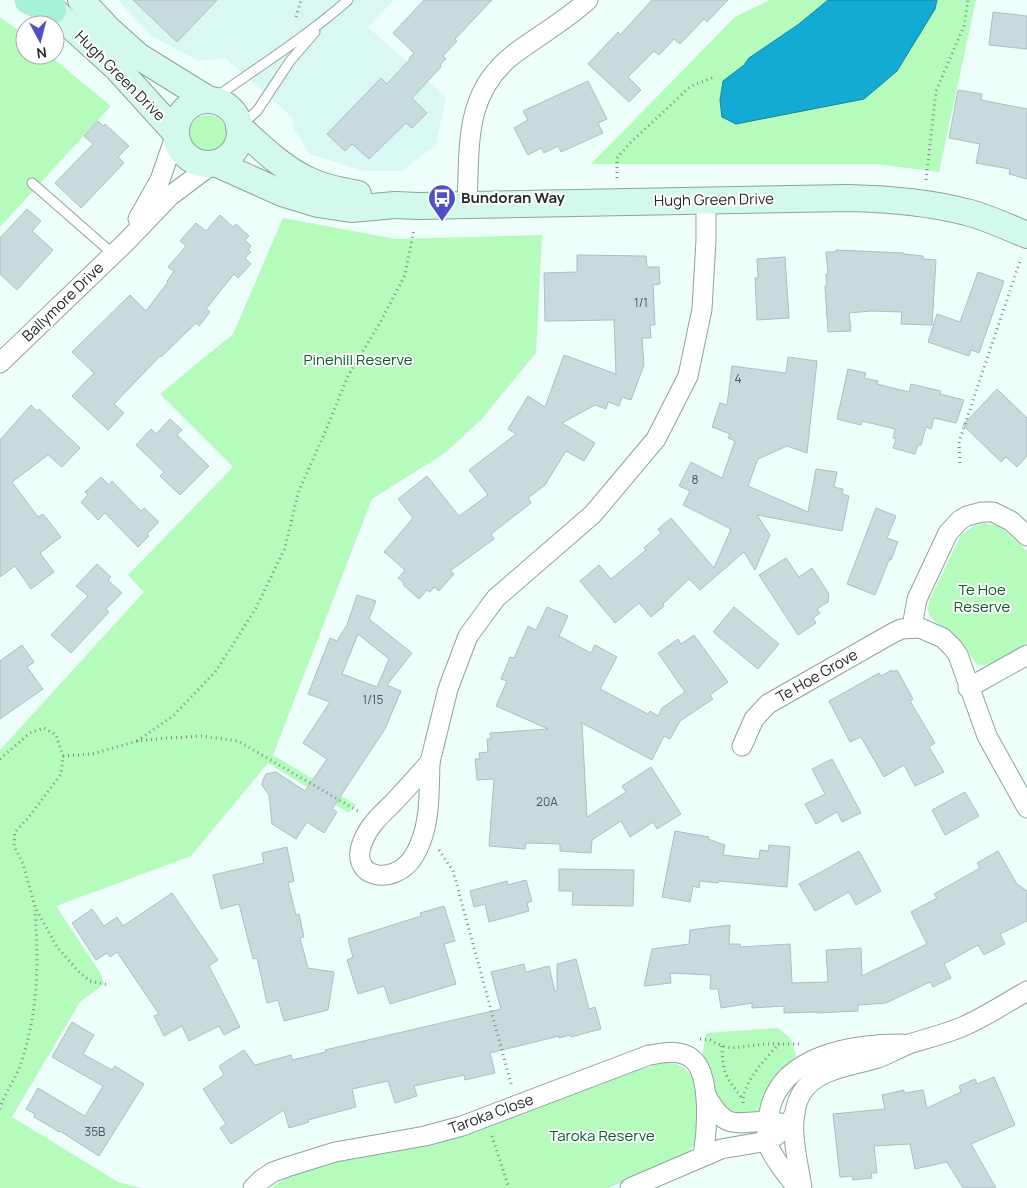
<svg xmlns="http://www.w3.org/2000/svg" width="1027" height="1188" viewBox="0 0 1027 1188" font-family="Manrope,sans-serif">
  <rect width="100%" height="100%" fill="#eefefb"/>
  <path fill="#daf8f3" d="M118,0H394L368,27L446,97L436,145L402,171H364L310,154L293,128L292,117L225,58L199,61L151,36Z"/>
  <g fill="#b5fbbc">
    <path d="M770,0H976L939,172L876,164H591L735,17Z"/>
    <path d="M0,17L25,35V55H49L111,106L0,227Z"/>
    <circle cx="208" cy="133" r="18"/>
    <path d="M283,218L396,239L542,235L536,353L481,420L445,453L372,499L273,755L356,805L349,813L268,763L191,856L56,906L101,974L104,984L80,1002L12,1117L118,1182L141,1188H0V750L144,592L128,575L233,467L160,394L233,334Z"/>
    <path d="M985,523L1001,527L1027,551V643C1017,648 988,669 979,665C976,664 956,637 951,633C945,626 934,624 930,616C927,612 928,607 929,601L961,535L974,526Z"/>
    <path d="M778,1028L791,1039L796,1056L781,1074L762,1107L753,1115L739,1118L727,1111L716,1098L711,1072L702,1056L706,1033Z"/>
    <path d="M664,1062L677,1064L684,1068L691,1075L694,1085L700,1132L696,1143L684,1157L608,1188H272L287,1177L342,1159L394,1152L433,1143L619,1076Z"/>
  </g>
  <path fill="#13abd3" stroke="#1884a0" d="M828,0H937L935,9L897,71L864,99L736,124L722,117L720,100L723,81L744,65L749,58L799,24Z"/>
  <g fill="#c7dbdd" stroke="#abbec0" fill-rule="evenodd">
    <path d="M133,0H217L177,42Z"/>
    <path d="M424,0H492L455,39L457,41L443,56L446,59L440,65L441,67L412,98L427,113L412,128L406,123L369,159L352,144L345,151L327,134L381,78L387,84L410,59L409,58L414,53L393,33Z"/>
    <path d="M652,0H728L707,22L704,19L680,44L674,39L659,55L654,51L628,77L641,90L629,102L588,64L618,32L620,35Z"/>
    <path d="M993,12L1027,16V49L989,45Z"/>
    <path d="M588,81L607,119L598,123L603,133L561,152L558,146L544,153L541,148L528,155L514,128L528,120L523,111Z"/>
    <path d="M958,90L982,94L981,100L1027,109V179L1009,174L1010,169L976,163L980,144L949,138Z"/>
    <path d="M98,121L103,126L105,124L129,146L118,157L124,163L81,208L55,183L93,144L84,136Z"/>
    <path d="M27,209L41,221L32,231L53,250L17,290L0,274V238Z"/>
    <path d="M220,215L233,227L236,224L249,236L245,240L251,246L248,250L251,252L245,258L251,264L238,278L234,274L206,309L210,312L199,326L196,323L161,357L160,356L114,404L124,413L108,430L72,396L94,373L72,352L130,295L146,311L168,282L167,281L174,271L168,267L186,246L180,241L196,223L206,231Z"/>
    <path d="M836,250L904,253V254L923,256V259L936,260L932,325L901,324L902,312L872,311L849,313L851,331L828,332L825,286H827L826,274H828L826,252H836Z"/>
    <path d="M577,255L646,256L647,267H659L660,284L653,285L655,325H650L651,338H642L644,365L631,400L622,397L619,406L608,402L606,409L595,405L562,423L595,443L584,461L566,451L545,485L528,498L531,503L491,534L494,539L450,571L454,574L439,591L434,587L430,592L427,590L419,599L403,585L404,583L398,578L405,570L384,552L413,518L398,499L427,476L459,516L488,495L469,470L516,434L508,429L528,396L545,407L564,355L616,374L614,320L545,321L544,273L577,272Z"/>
    <path d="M785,257L789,318L757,320L755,278H758L757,259Z"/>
    <path d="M978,272L1004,281L979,353L971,350L969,356L928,342L937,314L960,322Z"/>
    <path d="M788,357L817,361L807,453L787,446L758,459L748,486L808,512L816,469L837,472L834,487L843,489L842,494L849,496L842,531L757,515L770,535L755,570L744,552L700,590L689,579L663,604L664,606L651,617L639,603L615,623L580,581L599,565L611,579L646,550L644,548L661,533L658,529L671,518L714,568L731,529L683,505L690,491L679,486L691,462L722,478L735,441L728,438L730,434L712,427L720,403L727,405L732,366L786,373Z"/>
    <path d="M848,369L866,373L864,378L878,381L877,384L909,392L911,384L941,391L940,394L964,400L956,423L934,418L931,429L926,427L921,445H918L915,454L893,448L896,439L893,438L895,429L862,421L861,425L837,419Z"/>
    <path d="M997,389L1027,418V456L1017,467L1006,457L1001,462L963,425Z"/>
    <path d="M31,405L37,411L39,409L80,448L62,467L48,455L12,482L38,517L43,514L61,537L40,553L54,572L31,589L15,566L0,577V440Z"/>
    <path d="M170,419L182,430L177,435L209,466L180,495L160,476L164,472L136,445L151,429L156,434Z"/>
    <path d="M101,477L109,485L112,481L141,511L144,508L159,522L147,534L149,536L138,547L105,513L98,520L81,502L88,495L85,492Z"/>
    <path d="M876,508L896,516L887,538L898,542L891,560H889L875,595L847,584Z"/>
    <path d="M786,558L799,577L812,568L829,594L828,602L817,609L820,613L813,618L816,623L798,635L759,575Z"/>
    <path d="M97,564L111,577L108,580L122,593L106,609L109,612L71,653L51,635L88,596L76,586Z"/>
    <path d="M357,595L376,601L369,619L412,653L387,685L401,691L385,729L332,809L337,812L324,833L307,822L296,839L272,824L269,795L262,785L263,780L266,774L276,772L305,791L327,759L303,743L330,702L308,694L330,638L337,641L347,625ZM358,634L389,659L377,687L342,674Z"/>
    <path d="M547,607L568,616L559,636L591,653L595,645L617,657L600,689L648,714L650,711L658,716L662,708L685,692L658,653L678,639L681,644L694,635L728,682L710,695L713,699L680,721L670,739L664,736L652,760L582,723L587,817L626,792L622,786L651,767L681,814L657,829L653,822L630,837L621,821L592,840L591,853L560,851V844L526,843L525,849L489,846L494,779L477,780L475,759H480L479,753L488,752L487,739H491L490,733L548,729L496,706L507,681L501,679L510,657L514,658L528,626L536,630Z"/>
    <path d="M734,607L779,644L758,669L713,632Z"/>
    <path d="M22,645L34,662L27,667L43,689L0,719V661Z"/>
    <path d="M892,670L893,672L897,670L913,699L910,701L935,743L929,747L944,772L915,786L904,765L884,777L861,737L850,742L829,701L879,673L881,676Z"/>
    <path d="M832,759L861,813L842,822L837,812L816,824L805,804L825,794L812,769Z"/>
    <path d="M965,792L979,816L945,835L932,810Z"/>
    <path d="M675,831L709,837L708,839L725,845L723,855L759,859L760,850L768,851L769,845L790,847L787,887L719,881L718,883L700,881L699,888L693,886L690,902L662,897Z"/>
    <path d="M287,847L294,881L288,883L296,915L299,914L304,937L300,938L308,968L334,972L328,1010L284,1021L278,1000L267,1003L257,958L253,959L239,904L221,909L213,875L264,863L262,853Z"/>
    <path d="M859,851L881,891L856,905L849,892L815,911L799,884Z"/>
    <path d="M998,851L1017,884L1027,891V921L1000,934L1005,944L984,955L978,945L944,964L951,978L933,987L930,982L886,1003L858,1005V1011L817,1013V1012L784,1013V1006L752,1008V1003L721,1008L718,989H710L711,975L670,973L671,983L644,986L652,949L689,944L690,930L730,925L729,944H740V947L790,944L792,983L828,982L826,950L861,948L862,976L927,944L911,912L937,898L934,894L980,868L977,863Z"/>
    <path d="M559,869L634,870L633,906L572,905L573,891H559Z"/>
    <path d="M526,880L532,901L527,903L529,911L489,922L485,904L474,907L470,891L507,881L508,885Z"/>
    <path d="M172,893L218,960L209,966L240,1027L224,1035L219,1026L189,1041L182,1026L164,1036L154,1016L159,1014L117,952L110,957L107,953L96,960L72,923L92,909L104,926L117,917L123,926Z"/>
    <path d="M444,906L455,941L444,944L456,984L390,1004L384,986L358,994L347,960L353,957L348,939L421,916L420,913Z"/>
    <path d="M576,959L589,1009L595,1007L601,1029L571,1037L570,1035L559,1038V1036L490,1053L495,1073L465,1080L464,1075L414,1086L417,1096L395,1103L388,1081L352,1089L356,1107L308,1120L309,1122L289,1128L284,1110L231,1144L220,1128L226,1124L203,1089L224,1075L219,1066L244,1050L255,1065L291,1055L292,1060L326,1052L325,1050L501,1009L491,972L524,964L526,972L549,966L555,992L557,991V964Z"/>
    <path d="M72,1022L94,1035L83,1054L112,1070L115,1066L144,1084L99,1156L60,1131L59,1132L56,1130L34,1117L35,1114L26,1109L38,1088L85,1116L103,1086L52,1057Z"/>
    <path d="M994,1077L1015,1125L971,1144L996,1188H963L947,1162L915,1169L910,1144L874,1146L877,1173H871L872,1178L853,1180L852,1176L840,1177L833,1114L885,1109L882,1095L904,1090V1093L923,1090L927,1108L961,1092L959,1086L975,1079L977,1084Z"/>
  </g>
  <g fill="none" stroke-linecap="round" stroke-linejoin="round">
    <g stroke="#8fa29f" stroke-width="11">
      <g id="service">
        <path d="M212,100C258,67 306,37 348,0"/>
        <path d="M241,125L257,111L290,61L315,32"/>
        <path d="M32,183L113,254"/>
      </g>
    </g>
    <g stroke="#8fa29f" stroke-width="21">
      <g id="minor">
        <path d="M467,204C470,147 463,93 514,54C538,36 565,21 588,0"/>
        <path d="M138,219L160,180L176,134"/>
        <path d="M0,363L126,242L170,196L214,163"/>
        <path d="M912,627L917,599L948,533L960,520L967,516L982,512H993L1011,521L1027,536"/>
        <path d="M968,688L1027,655"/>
        <path d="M742,746L754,719L768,704L891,634L901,629L920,628L943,638L953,648L958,655L987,736L1027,808"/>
        <path d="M430,762L448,689L468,636L496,598L593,514L656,439L688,376L702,309L706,240V200"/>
        <path d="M430,762C429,793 431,828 414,856C394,888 347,878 363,841C369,825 382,814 394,802C406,789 418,776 430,762Z"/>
        <path d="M706,1095C730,1140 742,1115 780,1123"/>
        <path d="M253,1188L261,1180L273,1172L287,1167L335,1152L425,1136L462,1126L649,1055C663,1053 680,1049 691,1058C712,1073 707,1133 703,1156"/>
        <path d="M630,1188L721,1149L767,1141L777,1135L786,1127L795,1114"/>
        <path d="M797,1188C788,1176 769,1154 767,1140C766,1131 768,1121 769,1113C780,1054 854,1044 903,1044"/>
        <path d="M802,1188C798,1160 786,1121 801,1094C816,1068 853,1066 878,1058C889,1054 899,1048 909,1044C928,1038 946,1034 964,1026C985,1017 1006,1003 1027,991"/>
      </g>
    </g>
    <g stroke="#8fa29f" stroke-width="28">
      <g id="secondary">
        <path d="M42,0L118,69L176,133"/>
        <path d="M81,0L109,30L138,56L209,100"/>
        <circle cx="208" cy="132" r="32"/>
        <path d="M239,127C261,147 283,169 310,181C325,188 342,191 358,194"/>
        <path d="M215,163L282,193L318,204L351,209L395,205L419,206L849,198C888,199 928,202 966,212C987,217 1007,227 1027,235"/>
      </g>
    </g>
    <g stroke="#d7d9d8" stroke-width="29">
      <path id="primary" d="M29,0L52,10"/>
    </g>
    <g stroke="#7f8a88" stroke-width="3" stroke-dasharray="1 4" stroke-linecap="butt">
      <path d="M296,17L301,0"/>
      <path d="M617,178V158L630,143L691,86L712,78"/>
      <path d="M926,180L936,91L964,26L968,0"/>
      <path d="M960,463L959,442L1021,258"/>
      <path d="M137,741L173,716L216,671L256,608L285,548L298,493L326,430L348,376L381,321L405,275L414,229"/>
      <path d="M63,756L92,754L137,741L167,738L202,736L238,741L358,811"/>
      <path d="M0,759L30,733L44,728L56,735L63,756L61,774L28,818L15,832L14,846L23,864L35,907L57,947L78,971L90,981L109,985"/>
      <path d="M439,850L453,871L512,1087"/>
      <path d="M700,1039L710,1040L722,1046L732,1048L766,1044H799"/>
      <path d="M722,1046C723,1074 725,1076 742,1098"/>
      <path d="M743,1103C743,1082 765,1059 779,1044"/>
      <path d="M0,1109C4,1093 16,1079 21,1063C38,1012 39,964 35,910"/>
      <path d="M492,1136L509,1188"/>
    </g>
    <use href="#service" stroke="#fff" stroke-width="9"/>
    <use href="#minor" stroke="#fff" stroke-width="19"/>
    <use href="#secondary" stroke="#d2f9ea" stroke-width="26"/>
    <use href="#primary" stroke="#a6f2d6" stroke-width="28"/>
  </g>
  <defs>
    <g id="bus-pin" transform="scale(1.4375)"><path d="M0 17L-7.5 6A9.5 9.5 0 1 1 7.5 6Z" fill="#524ec5" stroke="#fff"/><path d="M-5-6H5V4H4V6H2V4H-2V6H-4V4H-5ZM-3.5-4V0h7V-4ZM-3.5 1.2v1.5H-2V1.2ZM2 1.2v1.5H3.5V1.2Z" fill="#fff"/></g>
  </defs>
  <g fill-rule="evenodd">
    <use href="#bus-pin" x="442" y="198"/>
  </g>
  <g text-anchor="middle" stroke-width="4" stroke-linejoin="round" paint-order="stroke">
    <g font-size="12" fill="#4c5656">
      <text x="641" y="307">1/1</text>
      <text x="738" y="383">4</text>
      <text x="695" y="484">8</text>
      <text x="373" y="704">1/15</text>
      <text x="547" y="806">20A</text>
      <text x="95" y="1136">35B</text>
    </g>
    <g font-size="15" fill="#232a29" stroke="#fff">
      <text transform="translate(120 76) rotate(45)" y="5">Hugh Green Drive</text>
      <text transform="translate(714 200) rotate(-1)" y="5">Hugh Green Drive</text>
      <text transform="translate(63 302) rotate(-44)" y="5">Ballymore Drive</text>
      <text transform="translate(817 676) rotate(-30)" y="5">Te Hoe Grove</text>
      <text transform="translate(491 1114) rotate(-20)" y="5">Taroka Close</text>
    </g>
    <g font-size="15" font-weight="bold" fill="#232a29" stroke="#fff" text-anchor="start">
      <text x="461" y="203">Bundoran Way</text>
    </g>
    <g font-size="15" fill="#076122" stroke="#fff">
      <text x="358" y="365">Pinehill Reserve</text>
      <text x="982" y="595">Te Hoe<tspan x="982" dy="17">Reserve</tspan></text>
      <text x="602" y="1141">Taroka Reserve</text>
    </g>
  </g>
  <g transform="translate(40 40) rotate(173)"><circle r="24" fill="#ffffff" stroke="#a7aaa9"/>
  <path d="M0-4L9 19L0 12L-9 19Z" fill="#524ec5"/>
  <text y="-8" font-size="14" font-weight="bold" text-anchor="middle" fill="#232a29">N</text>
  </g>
</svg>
